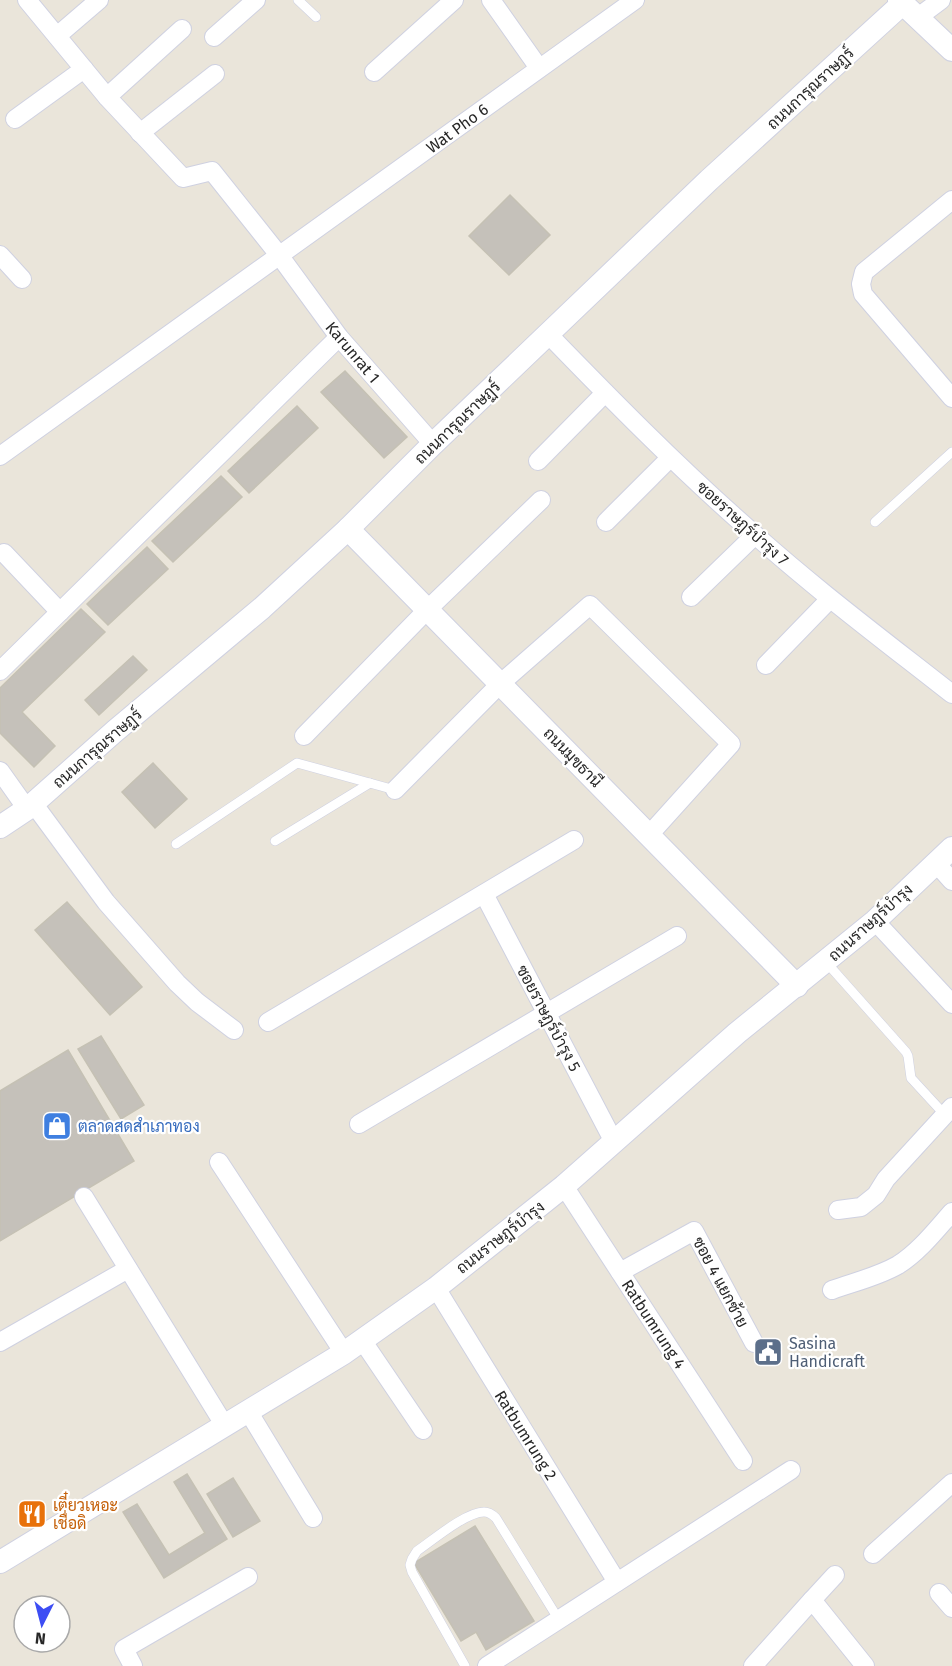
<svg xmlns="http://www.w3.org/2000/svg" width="952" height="1666" viewBox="0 0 952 1666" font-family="'Fira Sans',Sarabun,sans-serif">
  <rect width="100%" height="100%" fill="#eae5da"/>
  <g fill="#c5c1ba" stroke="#c5c1b4" stroke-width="1.5">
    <path d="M510,195L550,235L509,275L469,236Z"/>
    <path d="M345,371L407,437L384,458L321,392Z"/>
    <path d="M297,406L318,428L249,493L228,471Z"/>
    <path d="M221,476L242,497L173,562L152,541Z"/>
    <path d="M147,547L168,569L108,625L87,604Z"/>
    <path d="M81,609L105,632L22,712L55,746L34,767L0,733V688Z"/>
    <path d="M133,656L147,670L99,715L85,700Z"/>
    <path d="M153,763L187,799L155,828L122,792Z"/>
    <path d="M67,902L142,987L110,1015L35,930Z"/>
    <path d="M101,1036L144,1105L121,1119L78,1049Z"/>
    <path d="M68,1050L134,1161L0,1241V1091Z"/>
    <path d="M187,1474L227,1539L164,1578L123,1512L137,1504L169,1555L205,1533L174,1482Z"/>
    <path d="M233,1478L260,1521L233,1537L207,1494Z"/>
    <path d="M475,1526L534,1621L486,1650L476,1632L461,1641L414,1563Z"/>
  </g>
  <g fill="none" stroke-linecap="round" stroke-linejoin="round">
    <g stroke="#cfd1e1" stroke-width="10">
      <g id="service">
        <path d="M298,0L316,17"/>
        <path d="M875,522L952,452"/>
        <path d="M275,841L370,783"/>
        <path d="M176,844L297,763L395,790"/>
        <path d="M826,962L906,1052L908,1056L911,1078L945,1115"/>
        <path d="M465,1666L412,1572L410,1565L412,1559L417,1551C433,1540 466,1512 484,1512C489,1512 493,1515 496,1518L559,1620"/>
      </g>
    </g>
    <g stroke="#cfd1e1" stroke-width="20">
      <g id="minor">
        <path d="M27,0L107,97L183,178L212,171L279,255L339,337L433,444"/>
        <path d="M491,0L539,68"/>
        <path d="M917,18L941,0"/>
        <path d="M57,36L99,0"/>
        <path d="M214,37L256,0"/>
        <path d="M374,72L454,0"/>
        <path d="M107,97L182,29"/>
        <path d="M15,119L84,69"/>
        <path d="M140,133L215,74"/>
        <path d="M952,200L864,272L861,284L863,294L952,398"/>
        <path d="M0,255L22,279"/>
        <path d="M549,335C612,400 676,465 744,525C810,585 882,639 952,694"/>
        <path d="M0,456L635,0"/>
        <path d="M538,461L605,393"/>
        <path d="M606,522L670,458"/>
        <path d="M4,553L60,612"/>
        <path d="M691,597L755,535"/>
        <path d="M766,665L830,599"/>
        <path d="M0,671L339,337"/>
        <path d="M304,736L427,610L541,500"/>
        <path d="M0,771L27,809"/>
        <path d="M395,790L501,683L590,605L731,744L649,835"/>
        <path d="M33,803L106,902L177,983L197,1002L234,1030"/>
        <path d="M935,862L952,881"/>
        <path d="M484,894L614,1142"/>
        <path d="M875,921L952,1004"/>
        <path d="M268,1022L574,840"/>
        <path d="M359,1124L677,936"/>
        <path d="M219,1162L344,1353"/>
        <path d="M564,1186L743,1461"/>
        <path d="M84,1197L225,1426"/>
        <path d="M838,1210L861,1207L876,1195L886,1179L952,1107"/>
        <path d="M620,1272L694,1231L754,1343"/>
        <path d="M436,1288L617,1582"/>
        <path d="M832,1290C854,1282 877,1277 898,1265C919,1252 936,1230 952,1212"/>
        <path d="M362,1340L423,1430"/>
        <path d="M0,1342L128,1269"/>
        <path d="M248,1411L313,1518"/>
        <path d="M873,1554L952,1483"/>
        <path d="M939,1593L952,1608"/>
        <path d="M812,1600L835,1575"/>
        <path d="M133,1666L124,1649L248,1577"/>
        <path d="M487,1666L791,1470"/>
        <path d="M753,1666L812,1600L865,1666"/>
      </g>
    </g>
    <g stroke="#cfd1e1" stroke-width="24">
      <g id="tertiary">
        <path d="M899,0L952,50"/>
        <path d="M348,529L797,986"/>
        <path d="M0,827L27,809L115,731L262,608L348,529L433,444L709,180L902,4"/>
        <path d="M0,1562L344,1353L436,1288L564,1186L737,1033L875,921L952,848"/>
      </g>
    </g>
    <use href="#service" stroke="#fff" stroke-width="9"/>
    <use href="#minor" stroke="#fff" stroke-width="18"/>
    <use href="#tertiary" stroke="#fff" stroke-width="22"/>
  </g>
  <defs>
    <g id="shop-square" transform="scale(1.5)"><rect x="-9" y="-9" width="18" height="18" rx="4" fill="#3f7fe0" stroke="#fff"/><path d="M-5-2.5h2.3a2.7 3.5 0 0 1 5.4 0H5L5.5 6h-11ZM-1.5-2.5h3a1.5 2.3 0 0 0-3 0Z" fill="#fff"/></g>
    <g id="civic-square" transform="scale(1.5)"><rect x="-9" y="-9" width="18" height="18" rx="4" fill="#5c6f8a" stroke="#fff"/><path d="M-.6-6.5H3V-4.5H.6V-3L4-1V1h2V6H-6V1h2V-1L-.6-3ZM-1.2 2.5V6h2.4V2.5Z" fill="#fff"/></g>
    <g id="restaurant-square" transform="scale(1.5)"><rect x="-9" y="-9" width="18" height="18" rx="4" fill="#e8710a" stroke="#fff"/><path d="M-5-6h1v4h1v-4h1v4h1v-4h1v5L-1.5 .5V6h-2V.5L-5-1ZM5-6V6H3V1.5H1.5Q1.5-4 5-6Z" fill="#fff"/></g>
  </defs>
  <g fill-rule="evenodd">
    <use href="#shop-square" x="57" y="1126"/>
    <use href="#civic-square" x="768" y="1352"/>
    <use href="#restaurant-square" x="32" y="1514"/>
  </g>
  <g text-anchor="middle" stroke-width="4.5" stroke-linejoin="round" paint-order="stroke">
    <g font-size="16" fill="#282828" stroke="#fff">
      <text transform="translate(810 88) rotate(-43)" y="6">ถนนการุณราษฏร์</text>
      <text transform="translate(457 128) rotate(-36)" y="6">Wat Pho 6</text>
      <text transform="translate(353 352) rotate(50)" y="6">Karunrat 1</text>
      <text transform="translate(457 422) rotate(-44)" y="6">ถนนการุณราษฏร์</text>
      <text transform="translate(743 523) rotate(42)" y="6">ซอยราษฎร์บำรุง 7</text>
      <text transform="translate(97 748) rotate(-41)" y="6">ถนนการุณราษฏร์</text>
      <text transform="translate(573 757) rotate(46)" y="6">ถนนมุขธานี</text>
      <text transform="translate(870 922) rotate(-42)" y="6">ถนนราษฎร์บำรุง</text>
      <text transform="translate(549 1018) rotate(62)" y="6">ซอยราษฎร์บำรุง 5</text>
      <text transform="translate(500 1237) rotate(-38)" y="6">ถนนราษฎร์บำรุง</text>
      <text transform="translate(721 1282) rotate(62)" y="6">ซอย 4 แยกซ้าย</text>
      <text transform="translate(654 1324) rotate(57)" y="6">Ratbumrung 4</text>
      <text transform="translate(526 1435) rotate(58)" y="6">Ratbumrung 2</text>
    </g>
    <g font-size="16" fill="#366cbe" stroke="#fff" text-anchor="start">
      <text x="78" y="1132">ตลาดสดสำเภาทอง</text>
    </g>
    <g font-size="16" fill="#4e5e75" stroke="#fff" text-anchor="start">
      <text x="789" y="1349">Sasina<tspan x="789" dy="18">Handicraft</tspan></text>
    </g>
    <g font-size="16" fill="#c56008" stroke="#fff" text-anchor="start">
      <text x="53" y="1511">เตี๋ยวเหอะ<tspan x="53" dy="18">เชื่อดิ</tspan></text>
    </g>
  </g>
  <g transform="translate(42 1624) rotate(186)"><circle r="28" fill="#ffffff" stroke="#a9a9a9" stroke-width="1.5"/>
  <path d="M0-4.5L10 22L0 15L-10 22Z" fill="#3d4df4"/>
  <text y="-9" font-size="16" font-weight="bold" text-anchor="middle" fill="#282828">N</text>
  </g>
</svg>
